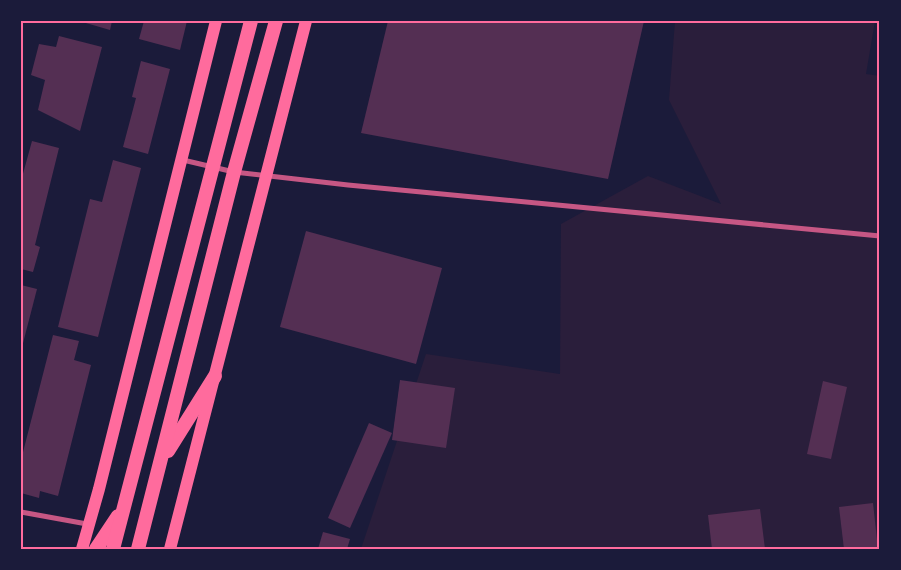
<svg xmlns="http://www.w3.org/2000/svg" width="901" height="570" viewBox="0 0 901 570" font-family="'Work Sans',sans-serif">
  <rect width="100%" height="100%" fill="#1b1b3a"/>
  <path fill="#2a1e3b" d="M675,21H875L866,74L880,76V549H361L426,354L560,374L561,224L648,176L721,204L669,100Z"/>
  <g fill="#542f53">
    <path d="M79,21H112L110,30Z"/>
    <path d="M144,21H187L180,50L139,39Z"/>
    <path d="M388,21H644L608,179L361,133Z"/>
    <path d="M59,36L102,47L80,131L38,110L45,80L31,75L39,44L56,47Z"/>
    <path d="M141,61L170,69L148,154L123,147L136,98L132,97Z"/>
    <path d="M32,141L59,148L35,245L40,247L33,272L21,269V181Z"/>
    <path d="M113,160L141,168L98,337L58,327L90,199L102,202Z"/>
    <path d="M306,231L442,268L416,364L280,327Z"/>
    <path d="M21,285L37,289L22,347H21Z"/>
    <path d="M53,335L79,341L74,360L91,365L58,496L40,491L39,498L21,493V460Z"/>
    <path d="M400,380L455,388L446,448L392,440Z"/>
    <path d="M823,381L847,387L831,459L807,454Z"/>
    <path d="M369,423L392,433L350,528L328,518Z"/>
    <path d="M873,503L878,549H844L839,507Z"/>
    <path d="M760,509L765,549H712L708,515Z"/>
    <path d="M323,532L350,539L347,549H318Z"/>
  </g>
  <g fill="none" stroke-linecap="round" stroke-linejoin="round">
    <g stroke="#c65784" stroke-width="5">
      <path d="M183,160L234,172L348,185L880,236"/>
      <path d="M21,512L87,524"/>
    </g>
    <g stroke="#ff6b9d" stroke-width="12">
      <path d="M82,549L99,489L216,21"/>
      <path d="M170,549L306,21"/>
    </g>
    <g stroke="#ff6b9d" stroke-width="14">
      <path d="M168,451L215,376"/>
      <path d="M96,549L118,516"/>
      <path d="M113,549L251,21"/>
      <path d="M138,549L234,172L276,21"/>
    </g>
  </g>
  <rect width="901" height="570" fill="none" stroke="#1b1b3a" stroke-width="45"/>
  <rect x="22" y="22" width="856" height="526" fill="none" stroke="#ff6b9d" stroke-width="2"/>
</svg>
